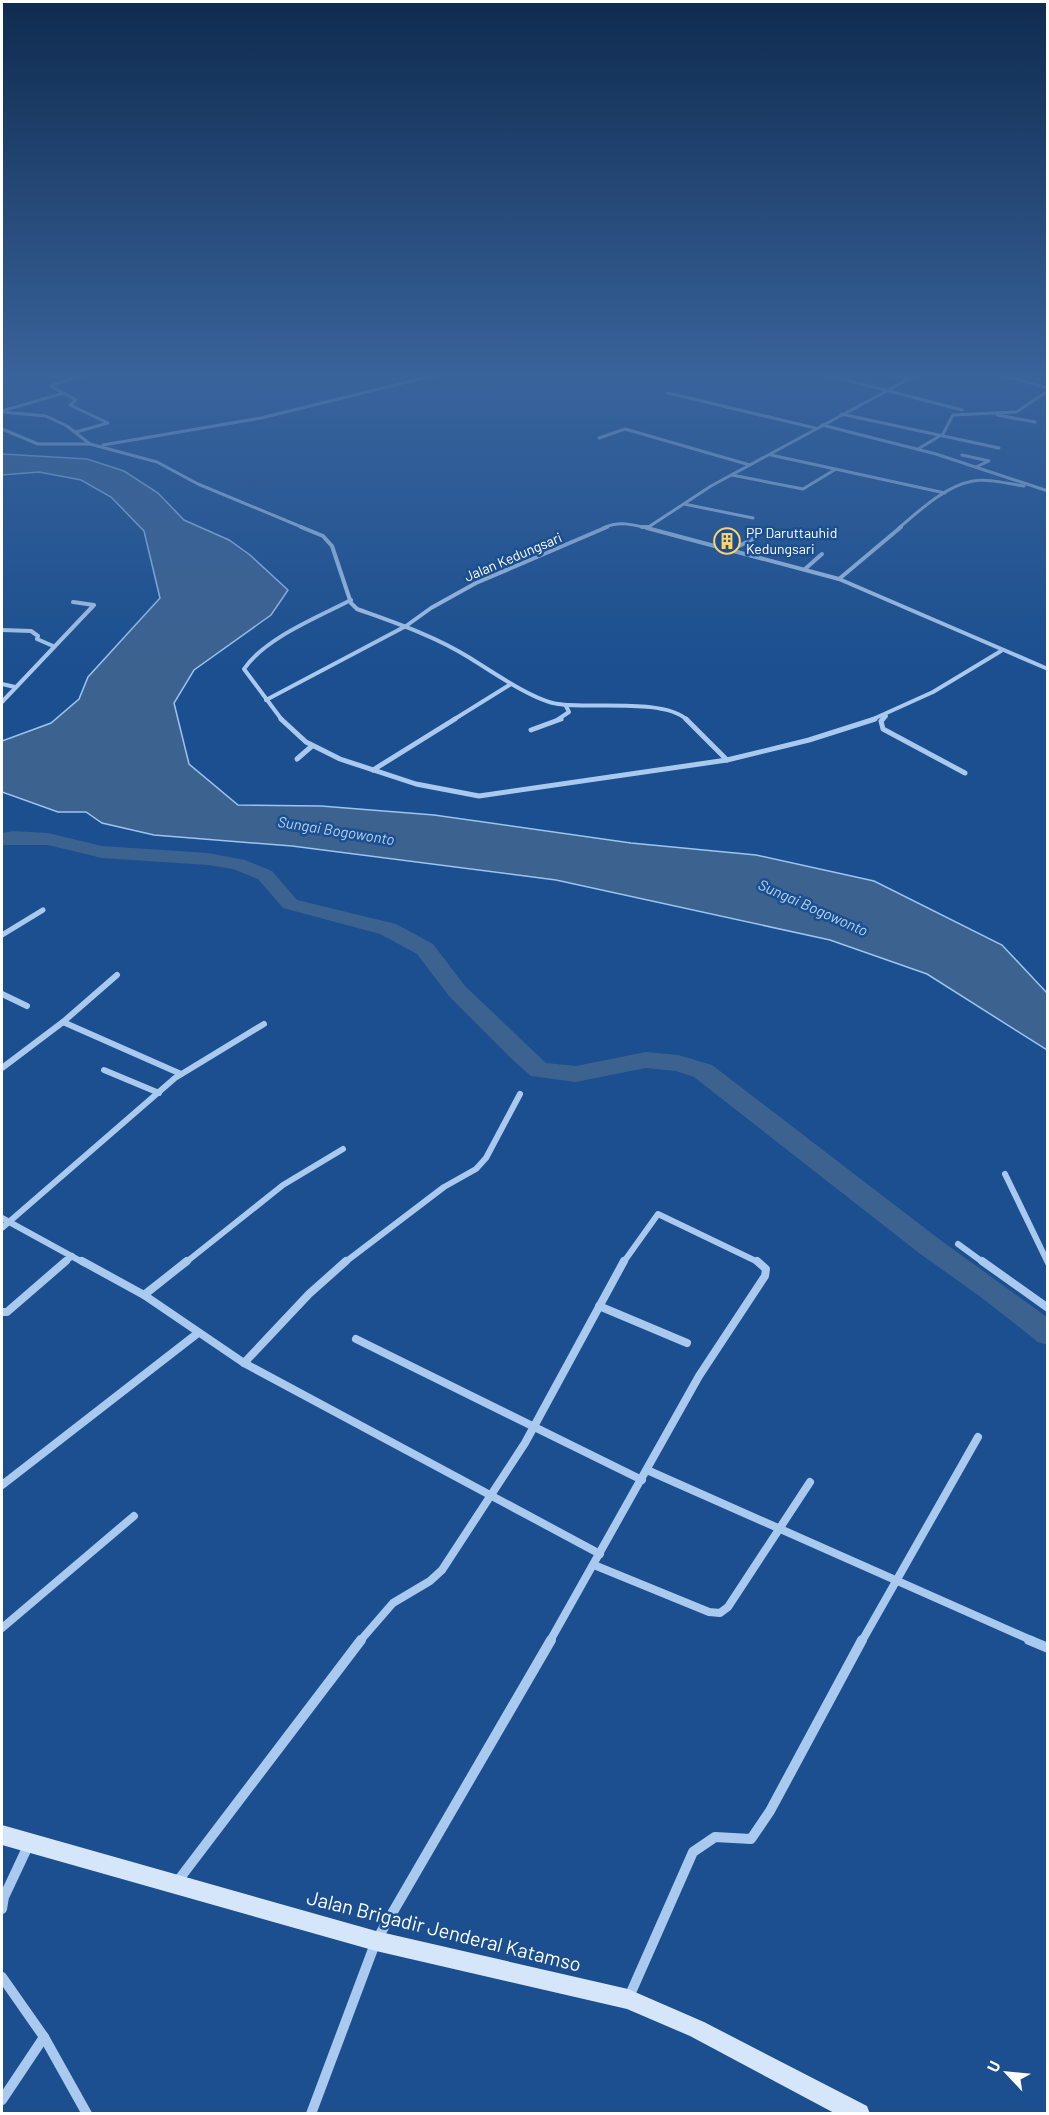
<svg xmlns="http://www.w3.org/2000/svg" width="1049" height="2115" viewBox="0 0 1049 2115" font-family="Barlow,sans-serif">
  <rect width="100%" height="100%" fill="#1b4f8f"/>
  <path fill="#3c6290" stroke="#9cc4f0" stroke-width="1.5" d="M2,454L87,459L124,471L158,493L184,520L229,540L250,555L288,590L271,615L194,670L174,703L189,764L238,805L321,806L434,815L631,843L756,855L874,881L1002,945L1047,993V1050L927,974L830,940L556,880L292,846L154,835L102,823L86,812H58L2,792V741L51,723L79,699L88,677L160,598L144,531L111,497L81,480L39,472L2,475Z"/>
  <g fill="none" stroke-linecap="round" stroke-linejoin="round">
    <path fill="#3c6290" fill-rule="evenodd" d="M13,831L48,833L102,846L208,853L245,860L272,871L297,900L396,924L433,944L465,986L546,1063L576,1066L646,1052L678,1055L712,1065L939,1239L1048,1318V1345L1038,1342L982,1298L919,1253L694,1077L676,1071L646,1068L576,1082L531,1076L515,1062L449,996L417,954L380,934L283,908L258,879L233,869L208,865L102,858L48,845H2V833Z"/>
    <g stroke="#a9c9ee" stroke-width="3">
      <path d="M60,374L71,378"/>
      <path d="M823,374L962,410"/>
      <path d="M890,374L909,379"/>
      <path d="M998,374L1048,388"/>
      <path d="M668,393L815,428"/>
      <path d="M2,411L64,393"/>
      <path d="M2,412L46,416L67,426L90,444"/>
      <path d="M841,414L999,448"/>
      <path d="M997,415L1035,422"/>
      <path d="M822,425L936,454L1048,491"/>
      <path d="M2,429L38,444H90L157,462L198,484L304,528"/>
      <path d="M76,432L108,423L70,405L76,400L50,386L87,374"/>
      <path d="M599,438L625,429L750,465"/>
      <path d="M103,445L261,418L440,374"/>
      <path d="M918,449L943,434L953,415L1016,412L1048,391"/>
      <path d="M771,455L945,493"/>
      <path d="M962,455L989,461L976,467"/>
      <path d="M732,475L803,489L836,469"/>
      <path d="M684,504L753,518"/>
      <path d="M603,528C619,521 631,524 647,528L711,486L918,374"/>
      <path d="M899,528C920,510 945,486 973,481C989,478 1008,484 1024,486"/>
    </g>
    <g stroke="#a9c9ee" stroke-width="4">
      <path d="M301,527L323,536L332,546L351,603L357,609C396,623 435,636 470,658C491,671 534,701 558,704C590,709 665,698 687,720"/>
      <path d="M642,527H649"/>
      <path d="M647,528L839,579L1048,669"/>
      <path d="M731,550L753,539"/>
      <path d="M805,569L822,554"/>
      <path d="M839,579L901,527"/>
      <path d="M2,630L31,631L38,636L37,639L53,646"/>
      <path d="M2,684L15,687"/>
      <path d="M266,700L406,626L431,608L476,583L607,527"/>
      <path d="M2,702L94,605L73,602"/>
      <path d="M282,720L244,669C265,638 318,617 351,600"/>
      <path d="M453,720L511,684"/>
      <path d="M557,720L569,712L566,706"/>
      <path d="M871,720L933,692L1001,651"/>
      <path d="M882,720L886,716"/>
    </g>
    <g stroke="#a9c9ee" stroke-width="5">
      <path d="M281,719L306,742L340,759L416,784L479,796L727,760"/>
      <path d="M686,719L727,760L809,740L875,719"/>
      <path d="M883,719L881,721L883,729L965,773"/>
      <path d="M531,730L561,719"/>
      <path d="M297,759L312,746"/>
      <path d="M373,770L455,719"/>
      <path d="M2,935L43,910"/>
    </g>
    <g stroke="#a9c9ee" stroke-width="6">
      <path d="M2,994L27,1006"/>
      <path d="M63,1022L181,1074"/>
      <path d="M2,1068L63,1022L117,975"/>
      <path d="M104,1070L159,1093"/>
      <path d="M1005,1174L1048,1263"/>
      <path d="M2,1218L84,1263"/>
      <path d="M2,1228L175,1078L264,1024"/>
      <path d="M958,1244L984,1263"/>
      <path d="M64,1263L72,1256"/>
      <path d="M185,1263L283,1185L343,1149"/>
      <path d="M344,1263L444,1187L476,1169L486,1158L520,1094"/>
      <path d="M623,1263L658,1214L760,1263"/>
    </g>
    <g stroke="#a9c9ee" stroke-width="8">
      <path d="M82,1261L144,1295L244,1363L600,1554"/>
      <path d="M982,1261L1048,1308"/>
      <path d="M144,1295L187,1261"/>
      <path d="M599,1306L687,1343"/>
      <path d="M2,1312H7L66,1261"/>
      <path d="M356,1339L642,1480"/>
      <path d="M244,1363L309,1294L346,1261"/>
      <path d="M647,1470L1033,1641"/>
      <path d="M2,1485L198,1333"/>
      <path d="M594,1565L709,1612L720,1613L728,1607L810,1482"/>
      <path d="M2,1628L134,1516"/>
      <path d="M360,1641L393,1603L430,1581L442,1570L525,1443L624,1261"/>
      <path d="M550,1641L699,1376L765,1276L766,1269L757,1261"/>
      <path d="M862,1641L978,1437"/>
    </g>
    <g stroke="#a9c9ee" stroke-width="10">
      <path d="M1029,1640L1048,1648"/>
      <path d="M177,1882L361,1640"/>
      <path d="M2,1909L4,1897L28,1846"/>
      <path d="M2,1977L44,2037L87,2114"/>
      <path d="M629,1997L693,1852L715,1837L751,1839L770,1811L862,1640"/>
      <path d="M2,2100L44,2037"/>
      <path d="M311,2114L376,1941L551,1640"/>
    </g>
    <path fill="#d6e6fa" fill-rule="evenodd" d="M2,1825L376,1931L628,1989L704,2022L867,2106L870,2114H836L690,2036L627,2009L376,1951L2,1845Z"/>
  </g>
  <linearGradient id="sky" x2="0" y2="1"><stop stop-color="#0f2b4f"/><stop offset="0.56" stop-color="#39639b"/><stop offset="1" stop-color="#39639b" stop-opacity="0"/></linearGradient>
  <rect width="1049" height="670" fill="url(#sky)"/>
  <defs>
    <g id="building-ring" transform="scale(1.35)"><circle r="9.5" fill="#1b4f8f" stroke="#ffd166" stroke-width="1.5"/><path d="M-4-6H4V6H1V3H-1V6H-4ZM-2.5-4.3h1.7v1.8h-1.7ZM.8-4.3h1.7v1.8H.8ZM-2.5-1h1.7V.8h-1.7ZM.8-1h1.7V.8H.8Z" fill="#ffd166"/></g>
  </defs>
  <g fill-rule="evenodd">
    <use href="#building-ring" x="727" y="541"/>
  </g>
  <g text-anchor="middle" stroke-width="5" stroke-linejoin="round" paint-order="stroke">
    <g font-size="14" fill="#fff" stroke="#1b4f8f" text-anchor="start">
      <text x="746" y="538">PP Daruttauhid<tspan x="746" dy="16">Kedungsari</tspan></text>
    </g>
    <g font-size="14" fill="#fff" stroke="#1b4f8f">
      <text transform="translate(513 557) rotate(-23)" y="5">Jalan Kedungsari</text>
    </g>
    <g font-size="15" font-style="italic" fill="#b5d3f5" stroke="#1b4f8f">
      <text transform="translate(336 831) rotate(9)" y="5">Sungai Bogowonto</text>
      <text transform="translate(813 908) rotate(24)" y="5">Sungai Bogowonto</text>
    </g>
    <g font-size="20" fill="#fff" stroke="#1b4f8f">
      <text transform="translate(444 1931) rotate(14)" y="7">Jalan Brigadir Jenderal Katamso</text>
    </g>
  </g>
  <rect width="1049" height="2115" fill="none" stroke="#ffffff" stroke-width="6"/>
  <g transform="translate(1007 2073) rotate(296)" stroke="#1b4f8f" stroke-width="4.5" paint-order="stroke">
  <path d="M0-4.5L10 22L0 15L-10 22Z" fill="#ffffff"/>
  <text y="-9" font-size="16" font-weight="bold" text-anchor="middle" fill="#ffffff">U</text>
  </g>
</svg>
